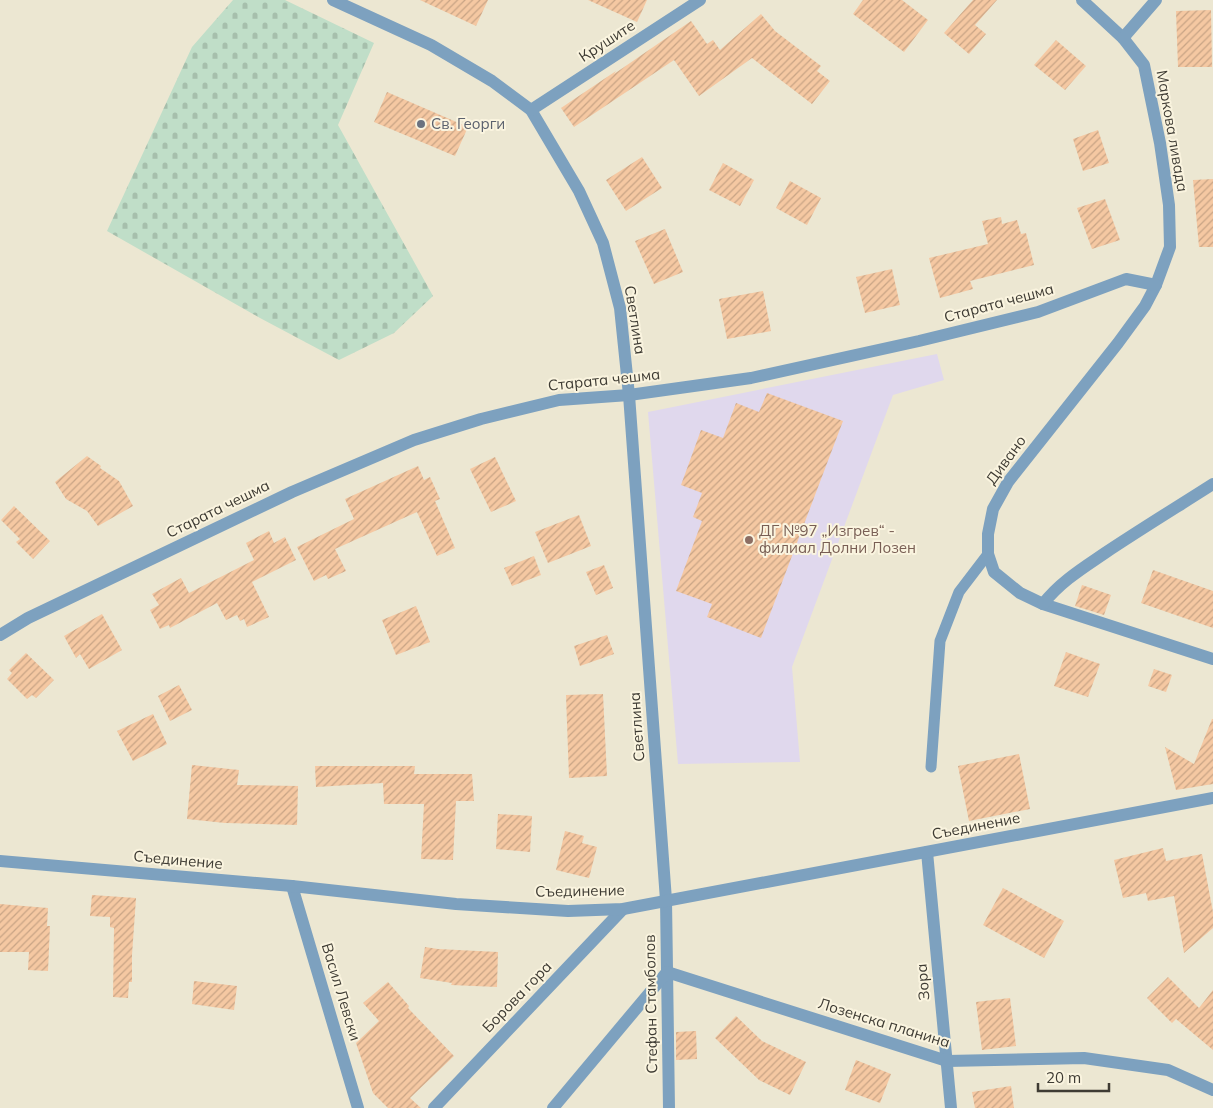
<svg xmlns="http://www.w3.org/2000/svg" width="1213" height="1108" viewBox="0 0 1213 1108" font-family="Mulish,sans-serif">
  <defs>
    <pattern id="cemetery-stones" width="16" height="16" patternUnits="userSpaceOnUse" patternTransform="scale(1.25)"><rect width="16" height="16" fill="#c0dec8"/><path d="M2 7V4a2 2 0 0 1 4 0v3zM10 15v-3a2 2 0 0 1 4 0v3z" fill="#a6bfac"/></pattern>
    <pattern id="building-hatch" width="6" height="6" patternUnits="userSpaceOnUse" patternTransform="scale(1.25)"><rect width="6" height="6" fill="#f5c8a2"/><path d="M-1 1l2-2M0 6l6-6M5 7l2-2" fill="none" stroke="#c8a485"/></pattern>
  </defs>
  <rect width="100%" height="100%" fill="#ece7d2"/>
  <path fill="#e0d8ed" d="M937,354L944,380L893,395L792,667L800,762L678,764L648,412Z"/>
  <path fill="url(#cemetery-stones)" d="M233,0H285L374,43L338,125L433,296L394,333L339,360L260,318L107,231L192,47Z"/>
  <g fill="url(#building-hatch)">
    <path d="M420,0H488L476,26Z"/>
    <path d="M588,0H647L637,22Z"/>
    <path d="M863,0H902L928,20L904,52L853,14Z"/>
    <path d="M973,0H997L975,25L986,34L969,54L944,33Z"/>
    <path d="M1211,10L1212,67H1178L1176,11Z"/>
    <path d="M761,14L775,31L821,66L817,71L830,81L812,104L752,58L699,96L674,60L574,127L561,108L616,71L614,74L691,21L707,44L713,40L720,50Z"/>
    <path d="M1056,40L1086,66L1065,90L1034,65Z"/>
    <path d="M387,92L468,127L455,156L374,122Z"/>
    <path d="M1098,130L1109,163L1083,171L1073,139Z"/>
    <path d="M642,157L662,188L626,211L606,180Z"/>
    <path d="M723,163L754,180L740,206L709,190Z"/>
    <path d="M1213,179V247H1199L1193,180Z"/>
    <path d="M790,181L821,198L807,225L776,208Z"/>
    <path d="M1105,199L1120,240L1092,249L1077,208Z"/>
    <path d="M1001,217L1002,224L1017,220L1021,234L1026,233L1034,265L970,281L973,289L940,298L929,258L988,244L982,221Z"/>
    <path d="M665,229L683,272L654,284L635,241Z"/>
    <path d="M892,269L900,305L865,313L856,277Z"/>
    <path d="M763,291L771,331L727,339L719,299Z"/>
    <path d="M767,393L843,421L761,638L707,617L712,604L676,591L702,521L693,517L702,493L681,485L701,430L723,438L736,403L759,412Z"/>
    <path d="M87,456L101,466L100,468L119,481L133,506L98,526L87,511L66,499L55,482Z"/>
    <path d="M495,457L516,501L491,512L470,469Z"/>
    <path d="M418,466L424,480L430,477L440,499L435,501L455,548L437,556L417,512L335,549L346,571L328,579L326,575L314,581L297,547L354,519L345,499Z"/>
    <path d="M14,506L50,541L33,559L16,542L20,539L1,520Z"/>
    <path d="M579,515L591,546L548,563L535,532Z"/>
    <path d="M269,531L274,543L285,537L296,560L252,582L269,617L247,627L244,619L240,621L237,615L226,620L217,603L170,628L169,625L160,629L150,610L159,605L152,594L181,578L189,593L254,560L246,543Z"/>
    <path d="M534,556L541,575L512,586L504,568Z"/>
    <path d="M604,565L613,588L596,595L586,572Z"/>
    <path d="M1153,570L1213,591V628L1141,603Z"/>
    <path d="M1082,585L1111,595L1104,615L1075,606Z"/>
    <path d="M416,606L430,642L396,655L382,620Z"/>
    <path d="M102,614L122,650L89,669L80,654L76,658L64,636Z"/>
    <path d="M607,635L614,654L580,666L574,646Z"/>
    <path d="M1066,652L1100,664L1088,697L1054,686Z"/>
    <path d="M26,653L54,680L36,698L32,695L27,699L7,679L12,673L9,670Z"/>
    <path d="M1154,669L1172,675L1166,692L1148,686Z"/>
    <path d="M179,685L192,710L170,721L158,696Z"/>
    <path d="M603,694L607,776L569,778L566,695Z"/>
    <path d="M153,714L167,744L133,761L117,731Z"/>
    <path d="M1212,719H1213V784L1176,790L1165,747L1194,764Z"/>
    <path d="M1019,754L1030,809L969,821L958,766Z"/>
    <path d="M192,765L239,770L237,785L298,786L297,825L225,823L187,819Z"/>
    <path d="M315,766H415L414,774H472L474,801H456L453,860L421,859L424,804H384L383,783L316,787Z"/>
    <path d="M498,814L532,816L530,852L496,849Z"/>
    <path d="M565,831L584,836L582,843L597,847L589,878L556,870Z"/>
    <path d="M1163,848L1166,861L1202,854L1213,912V928L1184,953L1174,896L1148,901L1146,893L1123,898L1114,860Z"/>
    <path d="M1003,888L1064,921L1044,958L983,925Z"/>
    <path d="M92,895L136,898L132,955V982H129L128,998L113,997L114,928L110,927V917L90,916Z"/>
    <path d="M0,904L48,908L47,926H50L48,971L28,970L29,952H0Z"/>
    <path d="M425,947L438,949L498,952L497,987L451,985L452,983L420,978Z"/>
    <path d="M1168,977L1199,1008L1213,990V1050L1176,1019L1172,1023L1147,998Z"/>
    <path d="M194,981L237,986L234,1010L192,1004Z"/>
    <path d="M388,982L409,1006L408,1008L454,1056L410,1098L421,1108H388L373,1093L356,1043L379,1021L363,1003Z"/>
    <path d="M1010,998L1016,1046L982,1050L976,1002Z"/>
    <path d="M736,1016L762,1041L806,1062L790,1095L759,1080L715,1038Z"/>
    <path d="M696,1031L697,1059L676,1060V1032Z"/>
    <path d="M856,1060L891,1074L880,1103L845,1090Z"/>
    <path d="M1011,1086L1014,1108H975L972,1092Z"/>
  </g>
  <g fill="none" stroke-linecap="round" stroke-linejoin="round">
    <path stroke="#7da1bf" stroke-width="11" d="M931,767L940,641L959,592L988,554"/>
    <g stroke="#7da1bf" stroke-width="12">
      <path d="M333,0L431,45L492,81L531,110L579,191L603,243L620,308L629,395L666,900L669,1108"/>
      <path d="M1082,0L1123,38"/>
      <path d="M1156,0L1123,38L1144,65L1160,143L1169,205L1170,247L1156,285L1145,306L1118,343L1008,482L993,509L988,534V554L994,572L1020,593L1043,604L1213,659"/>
      <path d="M531,110L700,0"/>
      <path d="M1043,604C1060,582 1083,568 1105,553C1141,529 1177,507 1213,484"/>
      <path d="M0,635L28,618L292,492L414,440L481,419L559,400L629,395L751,378L919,341L1038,312L1126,279L1156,285"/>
      <path d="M927,852L951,1108"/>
      <path d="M292,886L358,1108"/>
      <path d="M434,1108L623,909"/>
      <path d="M553,1108L667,972L947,1061L1084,1058L1168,1070L1213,1090"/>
    </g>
    <path stroke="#7da1bf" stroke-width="12" d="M0,861L292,886L456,904L568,911L623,909L1213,798"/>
  </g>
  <circle fill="#6b7280" stroke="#faf4df" stroke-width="2" cx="421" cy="124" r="5"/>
  <circle fill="#8d6e63" stroke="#faf4df" stroke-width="2" cx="749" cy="540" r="5"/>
  <g text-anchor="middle" stroke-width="4" stroke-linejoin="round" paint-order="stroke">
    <g font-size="15" fill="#3e3b33" stroke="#faf4df">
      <text transform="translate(607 41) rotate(-33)" y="5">Крушите</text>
      <text transform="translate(1172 131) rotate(80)" y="5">Маркова ливада</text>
      <text transform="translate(999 303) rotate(-15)" y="5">Старата чешма</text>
      <text transform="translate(635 320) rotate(81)" y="5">Светлина</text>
      <text transform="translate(604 380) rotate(-6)" y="5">Старата чешма</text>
      <text transform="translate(1006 460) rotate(-54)" y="5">Дивано</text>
      <text transform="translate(218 509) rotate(-26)" y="5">Старата чешма</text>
      <text transform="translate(637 727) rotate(-94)" y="5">Светлина</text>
      <text transform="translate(976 826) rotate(-11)" y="5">Съединение</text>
      <text transform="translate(178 860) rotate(5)" y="5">Съединение</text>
      <text transform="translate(580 891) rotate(-1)" y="5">Съединение</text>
      <text transform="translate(923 982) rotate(-95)" y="5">Зора</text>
      <text transform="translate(341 992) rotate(73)" y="5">Васил Левски</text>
      <text transform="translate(517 997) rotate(-46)" y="5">Борова гора</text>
      <text transform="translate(651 1004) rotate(-91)" y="5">Стефан Стамболов</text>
      <text transform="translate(884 1023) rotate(17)" y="5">Лозенска планина</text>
    </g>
    <g font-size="15" fill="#5b616d" stroke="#faf4df" text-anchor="start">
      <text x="431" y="129">Св. Георги</text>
    </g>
    <g font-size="15" fill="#785e54" stroke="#faf4df" text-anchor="start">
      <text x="759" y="536">ДГ №97 „Изгрев“ -<tspan x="759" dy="17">филиал Долни Лозен</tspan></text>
    </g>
  </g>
  <path d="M1038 1083v8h71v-8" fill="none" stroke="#3e3b33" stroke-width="2.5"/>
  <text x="1046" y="1083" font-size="15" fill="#3e3b33" stroke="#faf4df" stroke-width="4" paint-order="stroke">20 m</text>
</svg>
